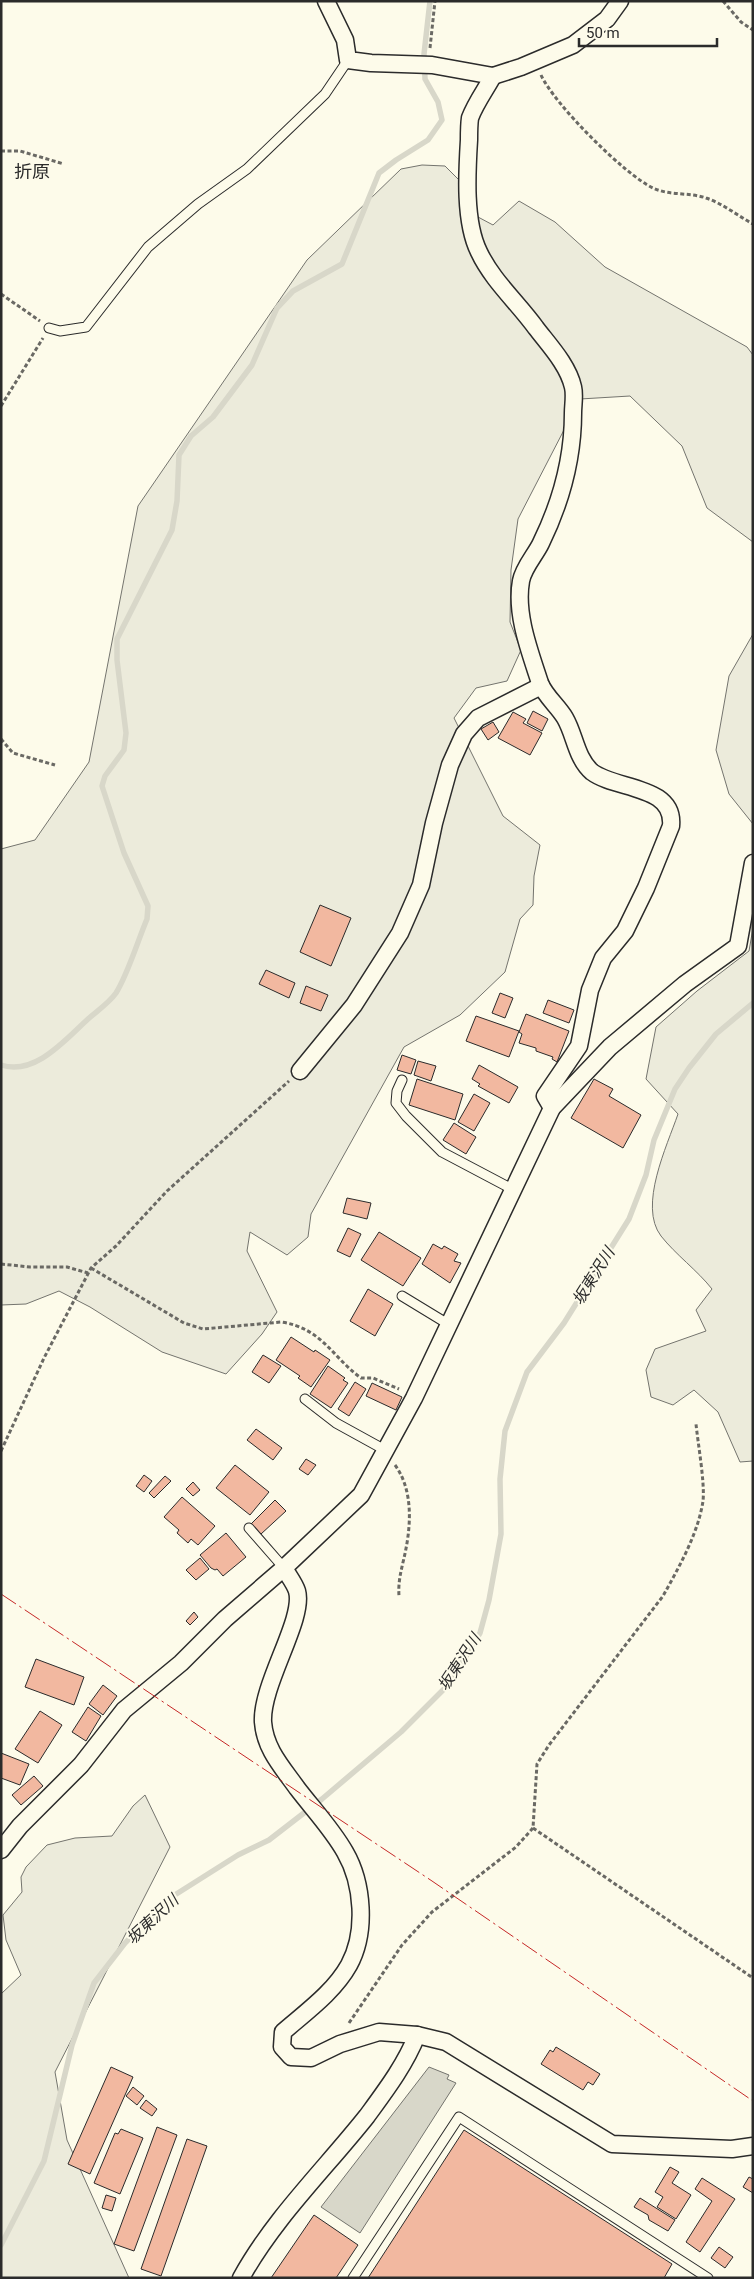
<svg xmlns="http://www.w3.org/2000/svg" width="754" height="2279" viewBox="0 0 754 2279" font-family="Roboto,'Noto Sans JP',sans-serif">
  <rect width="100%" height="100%" fill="#fdfbea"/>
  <g fill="#ecebdb" stroke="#74746e">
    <path d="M422,165L445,166L462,183L463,209L493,225L519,201L555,222L605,267L747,347L753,355V542L707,508L682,446L630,396L580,399L518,519L511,570L510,622L521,650L507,681L476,688L454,718L503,816L540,845L534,876L533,905L520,919L505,972L460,1015L404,1047L311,1214L308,1237L287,1255L250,1232L247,1251L277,1312L262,1334L226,1374L162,1352L90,1307L59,1291L26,1304L1,1305V849L35,840L89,762L138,506L307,260L401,169Z"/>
    <path d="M753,634V824L729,794L716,750L729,676Z"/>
    <path d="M753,928V1461L740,1462L718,1412L694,1390L673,1405L651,1397L646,1370L655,1349L706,1331L696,1310L712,1289C697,1270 676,1255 661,1236C638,1206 667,1146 678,1114L646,1079L656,1027L697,991L749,951Z"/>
    <path d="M145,1795L170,1847L55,2072L67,2140L129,2278H1V1994L21,1975L6,1940L3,1915L22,1892L21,1877L26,1867L47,1845L75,1838L112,1836L133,1806Z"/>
  </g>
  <path fill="#d8d7c9" stroke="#74746e" d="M429,2067L449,2075L447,2079L456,2083L360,2233L321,2207Z"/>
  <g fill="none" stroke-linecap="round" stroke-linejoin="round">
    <g stroke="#d8d7c9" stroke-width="5.5">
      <path d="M1,1065C35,1076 65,1040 88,1019C97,1011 109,1003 116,993C128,974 138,940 147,919L148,906L124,853L102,786L105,776L124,750L126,733L117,660V639L172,530L177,501L179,455L191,436L213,417L252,365L277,308L293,291L342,264L379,173L396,160L428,140L442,120L438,102L425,79L424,54L430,1"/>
      <path d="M1,2245L44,2161L72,2045L94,1983L125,1943L170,1898L238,1855L269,1840L322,1799L401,1732L449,1684L480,1633L489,1600L501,1534L500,1479L505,1431L527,1372L564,1323L629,1219L646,1175L654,1140L675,1089L689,1068L716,1034L753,1003"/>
    </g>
  </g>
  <g fill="#f2b8a0" stroke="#2b2b2b">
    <path d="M533,711L548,719L542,731L527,723Z"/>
    <path d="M513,712L526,719L523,723L542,733L530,755L498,738Z"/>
    <path d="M493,722L499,732L488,740L481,729Z"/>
    <path d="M320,905L351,918L331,966L300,952Z"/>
    <path d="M266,970L295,983L289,998L259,984Z"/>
    <path d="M306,986L328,995L321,1011L300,1003Z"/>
    <path d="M500,993L513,998L505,1018L492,1013Z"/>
    <path d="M548,1000L574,1010L569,1023L543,1013Z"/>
    <path d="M526,1014L569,1031L557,1062L552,1059L553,1057L536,1051V1048L519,1043L522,1034L519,1032Z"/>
    <path d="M476,1016L519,1031L509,1057L466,1041Z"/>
    <path d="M402,1055L416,1060L411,1074L397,1070Z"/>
    <path d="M418,1061L436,1066L431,1081L414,1075Z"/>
    <path d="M479,1065L518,1087L509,1103L478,1086L480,1084L472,1079Z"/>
    <path d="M417,1079L463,1094L455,1120L409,1105Z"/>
    <path d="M594,1079L613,1089L609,1096L641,1115L623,1148L571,1118Z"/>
    <path d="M474,1094L490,1103L474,1131L458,1122Z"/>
    <path d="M454,1123L476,1137L466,1154L443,1140Z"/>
    <path d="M347,1198L371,1203L367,1219L343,1213Z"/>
    <path d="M348,1228L361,1234L350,1257L337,1251Z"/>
    <path d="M379,1232L421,1258L403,1286L361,1260Z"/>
    <path d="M433,1244L442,1249L444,1246L458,1254L454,1261L461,1263L450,1283L422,1264Z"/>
    <path d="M368,1289L393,1304L375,1336L350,1321Z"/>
    <path d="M291,1337L314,1352L315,1350L330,1360L311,1387L298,1378L300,1376L276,1360Z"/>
    <path d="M263,1355L281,1366L269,1383L252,1372Z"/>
    <path d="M328,1366L345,1378L343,1380L348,1383L331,1408L310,1394Z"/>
    <path d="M355,1382L366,1389L349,1416L338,1409Z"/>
    <path d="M372,1383L402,1397L396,1410L366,1396Z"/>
    <path d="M256,1429L282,1448L273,1460L247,1440Z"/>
    <path d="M306,1459L316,1465L308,1475L299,1469Z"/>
    <path d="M235,1465L269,1492L250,1515L216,1488Z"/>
    <path d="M144,1475L152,1481L144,1492L136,1486Z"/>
    <path d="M165,1476L171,1481L154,1498L149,1493Z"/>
    <path d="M193,1482L200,1490L193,1496L186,1489Z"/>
    <path d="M182,1497L215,1526L198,1545L191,1539L188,1543L177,1533L179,1530L164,1517Z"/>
    <path d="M275,1500L286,1511L261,1534L251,1524Z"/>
    <path d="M226,1533L246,1557L223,1576L217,1569L215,1570L211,1568L200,1555Z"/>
    <path d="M200,1558L209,1569L196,1580L186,1570Z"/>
    <path d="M194,1612L198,1617L190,1625L186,1621Z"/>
    <path d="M36,1659L84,1677L74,1705L25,1687Z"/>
    <path d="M103,1685L117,1696L103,1715L89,1704Z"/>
    <path d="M88,1707L101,1716L86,1741L72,1732Z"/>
    <path d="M40,1711L62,1725L38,1763L15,1749Z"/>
    <path d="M1,1753L29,1764L20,1785L1,1778Z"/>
    <path d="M34,1776L43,1786L21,1805L12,1795Z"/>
    <path d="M556,2047L600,2074L593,2085L588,2082L583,2090L541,2064L550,2050L553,2052Z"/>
    <path d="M111,2067L133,2077L90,2174L68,2164Z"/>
    <path d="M133,2087L144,2096L137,2105L126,2096Z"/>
    <path d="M146,2100L157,2109L152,2116L140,2108Z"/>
    <path d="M157,2127L177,2135L134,2251L114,2244Z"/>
    <path d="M121,2129L143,2138L120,2194L94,2183L115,2133L118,2134Z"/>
    <path d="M464,2130L672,2264L664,2278H368Z"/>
    <path d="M187,2139L207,2146L161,2276L141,2269Z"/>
    <path d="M670,2167L679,2172L672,2183L691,2195L676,2219L657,2207L663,2197L655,2192Z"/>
    <path d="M749,2177L753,2179V2193L743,2187Z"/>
    <path d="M702,2178L735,2199L700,2252L686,2242L712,2201L695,2189Z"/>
    <path d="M106,2195L116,2198L112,2211L102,2208Z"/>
    <path d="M640,2198L675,2220L668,2231L649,2220L648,2215L634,2207Z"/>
    <path d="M314,2215L358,2245L336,2278H271Z"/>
    <path d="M719,2247L733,2257L725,2268L711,2258Z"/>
  </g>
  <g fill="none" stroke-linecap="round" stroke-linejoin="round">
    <g stroke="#2b2b2b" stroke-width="11">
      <g id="lane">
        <path d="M49,328L60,331L86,327L148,247L198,204L247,169L325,94L348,60"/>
        <path d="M402,1080L397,1091L396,1103L406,1116L442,1152L512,1189"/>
        <path d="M402,1296L448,1324"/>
        <path d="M305,1399L336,1423L385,1450"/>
        <path d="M249,1528L284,1568"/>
        <path d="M353,2278L459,2117L708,2278"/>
      </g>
    </g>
    <g stroke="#2b2b2b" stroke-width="19">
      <g id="street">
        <path d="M326,1L345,40L348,60L371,63L432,65L493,76L521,67L573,45L607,19L620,1"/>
        <path d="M493,76C486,89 475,104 470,118C469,125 469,133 469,140C467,172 464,222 479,252C492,280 518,303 536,328C549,345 568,365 573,387C575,395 573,405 573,413C573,458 561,502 541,543C536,554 523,568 521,581C515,614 530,652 540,683C545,696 558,706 565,718C575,735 576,758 592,772C616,790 675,785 671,826L646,888L625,931L603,958L590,990L579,1046L545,1096L552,1108"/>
        <path d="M300,1071L354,1005L400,933L421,885L434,823L450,765L464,734L478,718L541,686"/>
        <path d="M284,1568C288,1575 295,1584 297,1591C305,1619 261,1684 263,1722C265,1749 282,1767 297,1788C313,1809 332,1829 345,1852C363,1883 367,1932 349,1965C334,1992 306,2012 283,2032L282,2047L291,2057L311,2058L340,2044L379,2032L417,2035L446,2042L612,2144L732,2149L753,2146"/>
        <path d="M1,1850L20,1826L81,1765L124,1710L181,1663L225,1619L284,1568L361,1495L414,1398L552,1108L610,1047L685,984L738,946L753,863"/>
        <path d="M241,2278C274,2218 325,2169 367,2116C386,2090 405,2065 417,2035"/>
      </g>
    </g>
    <g stroke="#6a6964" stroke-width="3" stroke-dasharray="4 2.5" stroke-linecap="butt">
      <path d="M723,1L741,22L753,30"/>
      <path d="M430,48L435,1"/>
      <path d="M541,75C554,104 625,175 653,188C670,196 689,192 706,198C722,203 738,216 753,224"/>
      <path d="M1,151H20L64,164"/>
      <path d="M1,294L40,321"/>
      <path d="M1,406L43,338"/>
      <path d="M1,739L13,753L55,765"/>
      <path d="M1,1264L30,1267H67L88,1273"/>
      <path d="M91,1268L184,1323L203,1329L281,1322C322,1328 332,1357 361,1378H373L399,1389"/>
      <path d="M1,1451L44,1358L91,1268L116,1246L167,1191L289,1081"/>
      <path d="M395,1465C414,1491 411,1528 404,1558C401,1571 398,1582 399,1596"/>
      <path d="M533,1828L753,1978"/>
      <path d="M349,2023L402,1945L432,1912L516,1847L533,1828L537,1764L549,1745L663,1596C679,1567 698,1534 703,1501C705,1483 698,1444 696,1424"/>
    </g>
    <use href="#lane" stroke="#fdfbea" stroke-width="9"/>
    <use href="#street" stroke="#fdfbea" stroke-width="16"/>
    <path stroke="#c62828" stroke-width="1" stroke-dasharray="18 4 2.5 4" stroke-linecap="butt" d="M1,1594L432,1881L753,2101"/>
  </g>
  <g text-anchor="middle" stroke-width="4" stroke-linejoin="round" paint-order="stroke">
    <g font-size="16" font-style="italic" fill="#2b2b2b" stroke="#fdfbea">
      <text transform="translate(593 1276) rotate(-58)" y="6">坂東沢川</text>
      <text transform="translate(459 1662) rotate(-57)" y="6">坂東沢川</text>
      <text transform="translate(152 1919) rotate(-43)" y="6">坂東沢川</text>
    </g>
    <g font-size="18" fill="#2b2b2b" stroke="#fdfbea">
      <text x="32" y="178">折原</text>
    </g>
  </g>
  <rect width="754" height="2279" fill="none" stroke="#2b2b2b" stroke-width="5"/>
  <path d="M579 38v8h138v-8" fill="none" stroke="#2b2b2b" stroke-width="2.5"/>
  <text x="586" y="38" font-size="15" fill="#2b2b2b" stroke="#fdfbea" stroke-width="4" paint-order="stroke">50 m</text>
</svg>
